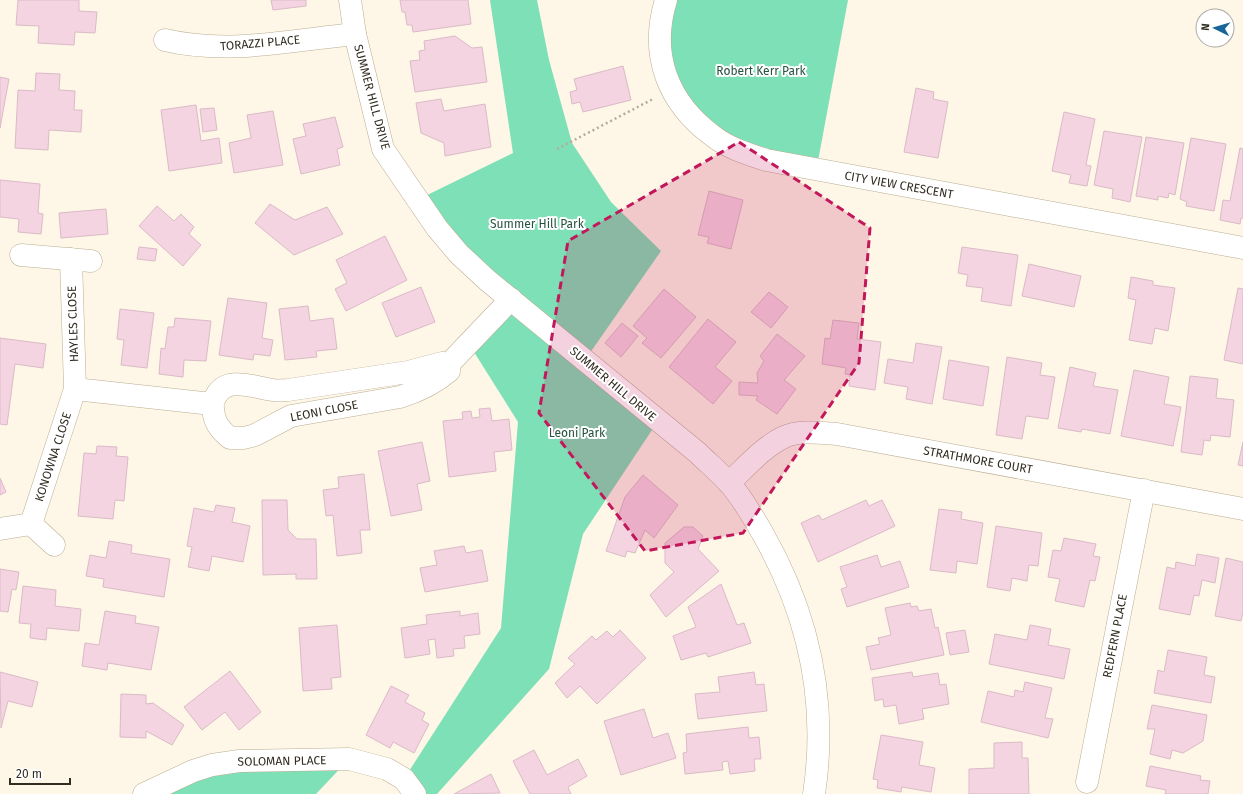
<svg xmlns="http://www.w3.org/2000/svg" width="1243" height="794" viewBox="0 0 1243 794" font-family="'Fira Sans',sans-serif">
  <rect width="100%" height="100%" fill="#fef6e6"/>
  <g fill="#7ee0b6">
    <path d="M490,0H537L549,60L572,143L611,202L661,251L585,360L658,421L583,534L549,669L437,794H415L404,779L501,628L518,422L469,344L511,299L417,200L513,153Z"/>
    <path d="M676,0H848L818,161C799,158 777,157 760,151C750,147 721,133 714,126C676,92 659,50 676,0Z"/>
    <path d="M349,759L316,794H152L212,765Z"/>
  </g>
  <g fill="#f4d4e1" stroke="#dabbc7">
    <path d="M18,0H79V11L97,12L95,33L75,32L74,45L38,43L39,26L16,25Z"/>
    <path d="M271,0H306V6L273,10Z"/>
    <path d="M400,0H468L471,24L413,32L412,25H407L405,12H402Z"/>
    <path d="M455,36L472,48L482,47L487,82L415,92L410,61L420,60L419,51L425,50L424,41Z"/>
    <path d="M623,66L631,100L583,112L580,102L572,104L570,92L577,90L574,79Z"/>
    <path d="M36,73L60,74L59,90L75,91L74,110H82L81,132L49,130L48,150L15,148L18,90L35,91Z"/>
    <path d="M0,77L9,79L0,128Z"/>
    <path d="M916,88L934,92L933,99L948,102L938,158L904,152Z"/>
    <path d="M441,99L444,111L485,104L491,147L445,156L444,143L421,133L416,103Z"/>
    <path d="M196,105L201,141L219,138L222,163L169,171L161,110Z"/>
    <path d="M214,108L217,130L203,132L200,109Z"/>
    <path d="M273,111L283,165L234,173L229,143L251,138L247,115Z"/>
    <path d="M1064,112L1095,119L1086,165L1091,166L1087,186L1069,183L1071,175L1052,171Z"/>
    <path d="M335,117L343,147L337,149L340,165L301,174L293,139L306,136L303,124Z"/>
    <path d="M1104,131L1142,137L1130,202L1112,198L1113,189L1094,185Z"/>
    <path d="M1146,137L1184,143L1175,195L1169,193L1168,198L1158,196V200L1136,196Z"/>
    <path d="M1191,138L1226,144L1214,211L1186,206L1187,202L1180,199Z"/>
    <path d="M1240,148L1243,149V218H1241L1240,224L1220,220L1223,200L1230,201Z"/>
    <path d="M0,180L40,184L38,213L43,214L41,234L18,232L19,219L0,217Z"/>
    <path d="M709,191L743,200L731,249L707,243L709,237L698,235Z"/>
    <path d="M270,204L295,220L327,207L343,234L294,255L255,223Z"/>
    <path d="M157,206L174,221L181,214L194,227L189,234L201,245L183,266L139,226Z"/>
    <path d="M106,209L108,234L61,238L59,213Z"/>
    <path d="M385,236L407,280L346,311L335,289L347,283L336,260Z"/>
    <path d="M139,247L157,249L155,261L137,259Z"/>
    <path d="M962,247L1018,255L1011,306L981,301L983,288L966,286L968,275L958,273Z"/>
    <path d="M1029,264L1081,276L1074,307L1022,296Z"/>
    <path d="M1131,277L1153,281V285L1175,288L1168,331L1155,328L1152,344L1129,340L1136,300L1128,298Z"/>
    <path d="M421,287L435,322L396,337L382,303Z"/>
    <path d="M1238,288L1243,289V364L1224,360Z"/>
    <path d="M664,289L696,317L661,358L642,343L647,338L633,326Z"/>
    <path d="M769,292L788,307L771,328L751,312Z"/>
    <path d="M228,298L267,303L262,338L273,340L270,356L254,354L253,360L219,355Z"/>
    <path d="M308,306L310,321L333,318L337,349L316,351L317,357L285,360L279,309Z"/>
    <path d="M120,309L154,313L147,368L121,365L124,340L117,339Z"/>
    <path d="M175,318L211,321L206,361L184,360L183,377L159,374L161,348L165,349L168,327H174Z"/>
    <path d="M708,319L736,342L715,367L732,381L713,404L669,367Z"/>
    <path d="M833,320L859,323L857,339L881,342L875,390L849,386L850,375L845,374L846,368L822,364L825,338L830,339Z"/>
    <path d="M622,323L638,336L621,357L605,343Z"/>
    <path d="M777,334L805,356L784,380L796,389L777,414L756,400L758,396L739,395V382L758,383L757,373L764,361L760,356Z"/>
    <path d="M0,338L46,344L43,368L15,364L7,425L0,424Z"/>
    <path d="M916,343L942,347L932,404L906,399L908,387L884,383L888,359L913,363Z"/>
    <path d="M1007,357L1042,363L1040,375L1055,377L1048,419L1026,416L1022,439L996,435Z"/>
    <path d="M949,360L989,367L983,406L943,399Z"/>
    <path d="M1070,367L1096,373L1093,386L1118,390L1110,434L1082,429L1081,432L1058,428Z"/>
    <path d="M1134,370L1169,377L1164,404L1181,407L1173,446L1121,436Z"/>
    <path d="M1190,376L1218,379L1216,398L1234,400L1230,437L1211,435L1210,441L1204,440L1202,455L1181,452Z"/>
    <path d="M490,408L492,421L509,419L512,450L494,452L496,471L449,477L443,421L463,419L462,412L471,411L472,418L480,417L479,409Z"/>
    <path d="M422,442L430,481L417,484L422,510L391,516L378,451Z"/>
    <path d="M1243,442V466L1238,465Z"/>
    <path d="M97,446L117,447L116,456L128,457L124,501L115,500L113,519L78,516L84,453L96,454Z"/>
    <path d="M364,474L370,530H360L362,553L337,556L333,515L326,516L323,490L339,488L338,477Z"/>
    <path d="M643,475L678,505L654,538L645,530L635,553L627,551L625,557L606,551L625,497Z"/>
    <path d="M0,478L6,492L0,495Z"/>
    <path d="M262,500H287L288,530L297,539H316L317,579H296V574L263,575Z"/>
    <path d="M866,500L869,506L882,500L895,526L818,562L801,523L819,515L822,520Z"/>
    <path d="M216,505L235,508L232,522L250,526L243,562L212,556L209,571L188,567L192,547L187,546L194,508L214,512Z"/>
    <path d="M939,509L962,512L961,519L983,523L977,564L957,561L956,573L930,570Z"/>
    <path d="M996,526L1042,533L1038,566L1029,565L1027,581L1012,578L1010,591L987,587Z"/>
    <path d="M684,527H693L703,536L698,549L719,571L666,617L650,595L674,572L665,563V543Z"/>
    <path d="M1064,538L1096,544L1093,556L1100,557L1095,581L1090,580L1084,607L1055,601L1060,579L1048,577L1053,550L1061,551Z"/>
    <path d="M109,541L132,545L131,553L170,559L164,597L103,587L104,579L86,576L90,555L106,558Z"/>
    <path d="M464,546L466,553L482,550L488,581L425,592L420,568L437,565L434,551Z"/>
    <path d="M1197,554L1219,558L1215,583L1202,580L1199,596L1194,595L1190,615L1159,609L1167,567L1175,569L1176,562L1195,566Z"/>
    <path d="M877,555L881,567L900,561L909,587L847,607L841,589L847,587L840,567Z"/>
    <path d="M1226,558L1243,562V612L1241,621L1215,616Z"/>
    <path d="M0,569L19,572L16,590L12,589L8,612L0,611Z"/>
    <path d="M721,584L737,625L744,623L751,643L708,657L706,653L681,660L673,636L696,627L688,607Z"/>
    <path d="M23,586L56,590L55,606L81,609L79,631L47,628L46,640L30,638L31,624L19,623Z"/>
    <path d="M910,603L911,607L917,606L919,611L931,609L935,628L938,627L944,655L871,670L866,647L880,644L878,638L891,635L885,608Z"/>
    <path d="M105,611L136,616L135,623L159,627L151,670L108,663L107,670L82,666L85,643L99,645Z"/>
    <path d="M460,611V616L478,613L480,634L464,636L465,648L453,649L454,656L437,658L435,639L428,640L430,654L405,658L401,628L427,624L426,615Z"/>
    <path d="M337,625L341,677L331,678L332,689L303,691L299,628Z"/>
    <path d="M1030,625L1051,629L1048,645L1070,649L1064,679L989,664L995,634L1027,640Z"/>
    <path d="M620,630L646,658L597,704L580,686L567,698L555,683L575,664L568,658L592,636L596,640L607,631L613,637Z"/>
    <path d="M965,630L969,652L950,655L946,633Z"/>
    <path d="M1168,650L1207,657L1204,675L1215,677L1211,703L1154,693L1158,670L1164,672Z"/>
    <path d="M230,671L261,712L239,730L225,712L202,730L184,707Z"/>
    <path d="M0,672L38,682L32,707L8,701L1,728Z"/>
    <path d="M754,672L756,685L764,684L767,711L698,719L695,694L720,692L718,677Z"/>
    <path d="M912,672L913,677L938,673L940,685L946,684L949,704L922,709L924,719L899,724L896,705L884,707L883,699L875,701L872,678Z"/>
    <path d="M1025,682L1052,688L1045,718L1053,719L1048,738L981,722L988,691L1014,697L1015,690L1023,692Z"/>
    <path d="M391,686L409,695L405,702L425,713L422,720L429,724L414,753L393,742L390,748L366,735Z"/>
    <path d="M121,694L146,695V704L153,703L184,725L172,745L146,731V738L120,737Z"/>
    <path d="M1152,705L1207,715L1203,741L1183,753L1172,750L1170,759L1150,754L1155,729H1147Z"/>
    <path d="M644,709L653,738L668,733L676,758L621,775L604,721Z"/>
    <path d="M748,727L749,738L759,737L761,759H754L755,771L730,774L728,761L722,762L723,770L685,774L683,753L687,752L686,734Z"/>
    <path d="M881,735L923,742L919,765L935,768L931,792L902,787L901,792L877,788L878,780L873,779Z"/>
    <path d="M1022,742V758H1028L1029,794H969V769L994,768V743Z"/>
    <path d="M534,750L547,775L578,759L587,776L568,787L571,794H530L513,761Z"/>
    <path d="M1150,766L1201,776L1200,780L1210,781L1208,794H1165L1166,790L1146,786Z"/>
    <path d="M491,774L500,793L454,794Z"/>
  </g>
  <g fill="none" stroke-linecap="round" stroke-linejoin="round">
    <g stroke="#baae94" stroke-width="23">
      <g id="minor">
        <path d="M350,0L355,34L383,149L437,228L459,254L487,280L698,453C708,463 719,472 729,483C742,497 753,517 763,534C809,615 828,701 814,794"/>
        <path d="M666,0C649,55 668,103 713,136C728,148 748,154 766,160L1243,248"/>
        <path d="M165,40C227,55 293,40 355,34"/>
        <path d="M21,255L91,261"/>
        <path d="M449,364L442,363L408,372L288,390C283,390 278,391 273,390C255,388 227,375 216,396C214,400 212,403 213,408C214,422 219,429 230,438H244L255,435L291,416L400,397C419,391 434,384 449,371V364L511,299"/>
        <path d="M75,389L212,404"/>
        <path d="M729,483C746,467 763,447 784,437C800,430 821,433 837,434L1243,509"/>
        <path d="M31,524L75,389L71,259"/>
        <path d="M0,529L31,524L54,545"/>
        <path d="M1087,782L1144,490"/>
        <path d="M144,794L193,771L212,765L239,761L349,759L387,769L404,779L415,794"/>
      </g>
    </g>
    <path stroke="#b3ac9e" stroke-width="2.5" stroke-dasharray="2 3" stroke-linecap="butt" d="M557,149L653,99"/>
    <use href="#minor" stroke="#fff" stroke-width="22"/>
  </g>
  <path fill="#c2185b" fill-opacity="0.2" stroke="#c2185b" stroke-width="3" stroke-dasharray="8 5" stroke-linejoin="round" d="M739,142L870,228L859,363L743,533L645,551L539,413L568,241Z"/>
  <g text-anchor="middle" stroke-width="4" stroke-linejoin="round" paint-order="stroke">
    <g font-size="12" fill="#322d23" stroke="#fff">
      <text transform="translate(260 43) rotate(-5)" y="4">TORAZZI PLACE</text>
      <text transform="translate(372 97) rotate(75)" y="4">SUMMER HILL DRIVE</text>
      <text transform="translate(899 185) rotate(10)" y="4">CITY VIEW CRESCENT</text>
      <text transform="translate(73 324) rotate(-92)" y="4">HAYLES CLOSE</text>
      <text transform="translate(613 384) rotate(40)" y="4">SUMMER HILL DRIVE</text>
      <text transform="translate(324 411) rotate(-11)" y="4">LEONI CLOSE</text>
      <text transform="translate(53 457) rotate(-72)" y="4">KONOWNA CLOSE</text>
      <text transform="translate(978 460) rotate(10)" y="4">STRATHMORE COURT</text>
      <text transform="translate(1115 636) rotate(-79)" y="4">REDFERN PLACE</text>
      <text transform="translate(282 761) rotate(-1)" y="4">SOLOMAN PLACE</text>
    </g>
    <g font-size="12" fill="#265340" stroke="#fff">
      <text x="761" y="75">Robert Kerr Park</text>
      <text x="537" y="228">Summer Hill Park</text>
      <text x="577" y="437">Leoni Park</text>
    </g>
  </g>
  <g transform="translate(1215 28) rotate(275)"><circle r="19" fill="#ffffff" stroke="#adaba7"/>
  <path d="M0-3L7 15L0 10L-7 15Z" fill="#186699"/>
  <text y="-6" font-size="11" font-weight="bold" text-anchor="middle" fill="#322d23">N</text>
  </g>
  <path d="M10 778v6h60v-6" fill="none" stroke="#322d23" stroke-width="2"/>
  <text x="16" y="778" font-size="12" fill="#322d23" stroke="#ffffff" stroke-width="3" paint-order="stroke">20 m</text>
</svg>
